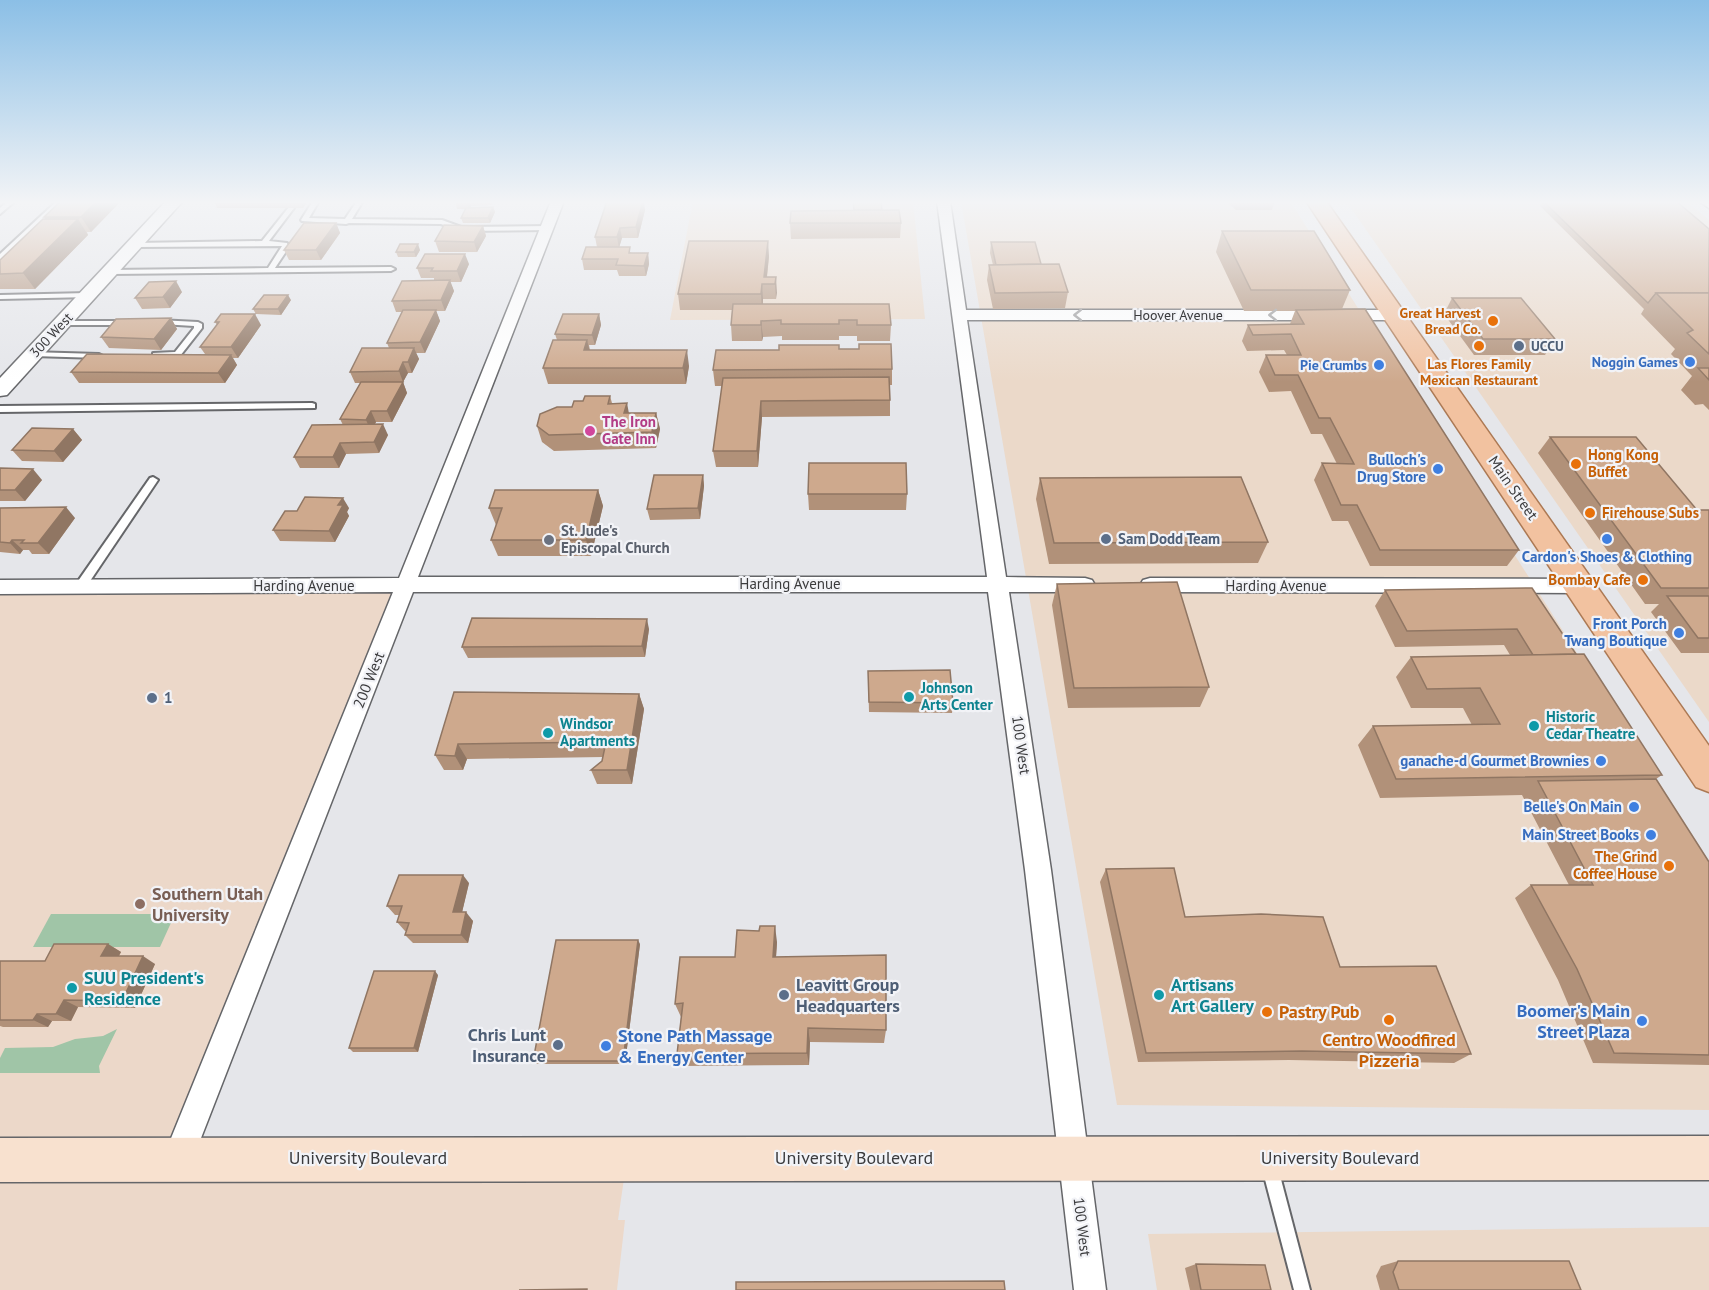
<svg xmlns="http://www.w3.org/2000/svg" width="1709" height="1290" viewBox="0 0 1709 1290" font-family="'PT Sans',sans-serif">
  <rect width="100%" height="100%" fill="#e5e6ea"/>
  <g fill="#ebd9c9">
    <path d="M693,201H913L925,319L670,320Z"/>
    <path d="M961,201H1290L1709,861V1110L1117,1105Z"/>
    <path d="M1346,201H1686L1709,220V722Z"/>
    <path d="M1709,1227V1290H1157L1148,1234Z"/>
  </g>
  <path fill="#ecd8c9" d="M406,585L178,1157L627,1158L618,1220H625L617,1290H0V587Z"/>
  <g fill="#a0c5a7">
    <path d="M51,914H175L160,947H33Z"/>
    <path d="M117,1029L99,1066L100,1073H0V1058L5,1048L53,1047L75,1039L103,1036Z"/>
  </g>
  <g fill="none" stroke-linecap="round" stroke-linejoin="round">
    <g stroke="#656669" stroke-width="4">
      <g id="service">
        <path d="M8,201H15L0,214V208Z"/>
        <path d="M57,201H64L0,260V254Z"/>
        <path d="M313,201H319L309,218L345,219L357,201H363L352,219L442,220L461,227L547,226L550,228L547,230L460,231L441,224L349,223L346,224L302,221L301,220Z"/>
        <path d="M289,207L294,208L269,241L287,243L289,247L275,268L391,267L395,269L391,271L110,274L106,272L110,270L268,268L282,246L134,247L131,245L134,243L262,241Z"/>
        <path d="M88,293H91V297L0,299V295Z"/>
        <path d="M158,320L198,322L202,324V328L180,356L156,357H153V353L175,352L194,328V326L161,324L157,322Z"/>
        <path d="M59,321H125L129,323L125,325H62L58,323Z"/>
        <path d="M30,352L99,354L103,356L99,358L33,356H30Z"/>
        <path d="M312,403L315,404V408L0,412V406Z"/>
        <path d="M153,477L158,480L84,590H76L75,587L76,584L150,478Z"/>
        <path d="M1270,1160L1275,1163L1278,1168L1310,1290H1294L1262,1168L1265,1163Z"/>
      </g>
    </g>
    <g stroke="#656669" stroke-width="3">
      <g id="minor">
        <path d="M551,201H564L418,577H987L937,201H950L966,310H1395L1403,315L1395,320H967L1006,577L1085,578L1092,580L1095,585L1092,590L1085,592H1009L1051,870L1106,1290H1074L1025,870L988,592H413L189,1169L178,1173L167,1169L163,1158L393,592L0,594V580L399,578Z"/>
        <path d="M1699,201H1709V208Z"/>
        <path d="M1150,578L1581,579L1588,581L1591,586L1588,591L1581,593L1150,592L1143,590L1140,585L1143,580Z"/>
      </g>
    </g>
    <g stroke="#656669" stroke-width="3">
      <path id="tertiary" d="M166,201H183L7,395L0,396V378Z"/>
    </g>
    <g stroke="#656669" stroke-width="3">
      <path id="secondary" d="M1709,1136V1180L0,1182V1138Z"/>
    </g>
    <g stroke="#ac7954" stroke-width="3">
      <path id="primary" d="M1306,201H1326L1709,746V792L1696,787Z"/>
    </g>
    <use href="#service" fill="#fff" fill-rule="evenodd"/>
    <use href="#minor" fill="#fff" fill-rule="evenodd"/>
    <use href="#tertiary" fill="#fff" fill-rule="evenodd"/>
    <use href="#secondary" fill="#f8e1cf" fill-rule="evenodd"/>
    <use href="#primary" fill="#f2c2a0" fill-rule="evenodd"/>
  </g>
  <g fill="#b19179">
    <path d="M61,201H121L91,232H87L88,235L35,289H0V260L46,219L44,217Z"/>
    <path d="M308,201L303,208H217L215,203Z"/>
    <path d="M455,201H494L492,205L471,206L470,208L493,207L495,212L490,223H463L461,218L465,209H457Z"/>
    <path d="M607,201H644L645,210L638,238H622L619,247L632,253H648L649,264L646,276H619L617,270H584L582,259L597,247L595,237Z"/>
    <path d="M1228,201H1275L1272,210H1236L1229,204Z"/>
    <path d="M1543,201L1709,229V410L1703,404L1695,405L1681,390L1692,376L1671,354L1675,349L1641,314L1644,309L1540,206Z"/>
    <path d="M882,210L901,223L900,238L791,239L790,223Z"/>
    <path d="M336,223L340,233L321,260H289L284,250Z"/>
    <path d="M483,226L486,236L477,252H439L435,241Z"/>
    <path d="M1222,231L1350,290L1342,309L1519,550L1507,566H1370L1348,521H1332L1314,480L1322,463L1337,464L1322,434H1311L1291,391L1269,392L1259,372L1266,355H1287L1284,350L1247,351L1242,341L1248,325L1290,324L1295,311H1244L1216,252Z"/>
    <path d="M991,242L1041,264L1068,292L1065,308L993,309L987,280L989,265H993L990,253Z"/>
    <path d="M420,250L416,257H398L396,252Z"/>
    <path d="M769,256L767,277H776V299H763V304L891,325L890,341H857V336H839V340H782V336L763,337L762,341H732L731,325L732,310H680L678,294Z"/>
    <path d="M469,264L461,282H450L454,291L445,311H436L440,321L425,353H416L419,359L412,373H408L403,382L407,393L392,422H376L375,424L388,435L379,453L346,454L339,468H300L294,457L343,425L340,419L361,383H355L350,372L389,348L387,343L403,312H396L392,301L434,281V278H421L417,268Z"/>
    <path d="M182,292L170,308L142,309L135,298Z"/>
    <path d="M1452,298L1555,339L1545,355H1474L1444,314Z"/>
    <path d="M291,300L281,315L256,314L253,309Z"/>
    <path d="M599,314L601,325L595,345H589L590,350L689,366L686,384H548L543,368L557,340L555,334Z"/>
    <path d="M171,318L177,329L161,350L109,348L101,337Z"/>
    <path d="M215,322L261,325L238,358H233L237,365L225,383H79L71,372L205,354L200,347L217,325Z"/>
    <path d="M839,349L892,369V385H890V416L762,417L758,467H716L713,451L722,386H715L713,370Z"/>
    <path d="M610,396L612,403L629,413H656L660,429L656,448L554,451L542,442L537,426L583,401Z"/>
    <path d="M73,429L82,440L63,462L22,461L12,450Z"/>
    <path d="M1550,437L1697,510H1709V653H1681L1651,612L1659,604H1645L1538,453Z"/>
    <path d="M0,468L42,480L25,501H0Z"/>
    <path d="M703,475L704,486L700,519L650,520L647,509Z"/>
    <path d="M1040,478L1268,542L1258,563L1049,564L1036,499Z"/>
    <path d="M598,490L603,506L591,556H498L491,540L497,525H496L489,508Z"/>
    <path d="M808,494H907L906,510H809Z"/>
    <path d="M0,508L75,518L49,554H32L29,550H23L20,554L0,552Z"/>
    <path d="M349,508L347,512L349,516L335,542L280,541L273,530L297,511Z"/>
    <path d="M1057,584L1209,687L1200,707L1068,708L1052,605Z"/>
    <path d="M1532,588L1576,654L1662,775L1656,779L1709,862V1065L1593,1063L1558,980L1515,898L1531,885H1569L1522,795L1380,798L1358,745L1373,726L1472,725L1463,708H1411L1396,677L1411,657L1510,655L1504,645L1395,647L1375,606L1385,590Z"/>
    <path d="M649,629L645,657L468,658L462,647Z"/>
    <path d="M868,671L953,703L952,713L869,712Z"/>
    <path d="M454,692L639,694L644,709L632,784H597L591,770L602,761L603,757L467,759L463,770H444L435,755Z"/>
    <path d="M1106,869L1185,917L1340,967L1471,1054L1454,1063L1289,1060L1138,1062L1100,882Z"/>
    <path d="M469,883L462,912L473,921L468,943H413L405,935L406,931H405L397,922L400,915H395L387,906Z"/>
    <path d="M777,942L776,957L886,1030L884,1043L810,1042L809,1065L683,1066L677,1054L681,1017L675,1004L735,957Z"/>
    <path d="M108,944L121,952L119,956L155,964L135,1008L78,1007L71,1021H52L48,1027H3L0,1026V961H45Z"/>
    <path d="M640,944L625,1064H536L533,1061Z"/>
    <path d="M438,975L418,1052H353L349,1048Z"/>
    <path d="M1398,1261L1581,1290H1380L1376,1276L1381,1266Z"/>
    <path d="M1196,1264L1271,1290H1190L1185,1268Z"/>
  </g>
  <g fill="#907663">
    <path d="M97,201H121L91,232L81,217Z"/>
    <path d="M301,201H308L303,208L300,203Z"/>
    <path d="M466,201H469L471,206L469,209Z"/>
    <path d="M643,201L645,210L638,238L636,227Z"/>
    <path d="M493,207L495,212L490,223L488,218Z"/>
    <path d="M78,219L88,235L35,289L23,273Z"/>
    <path d="M336,223L340,233L321,260L316,250Z"/>
    <path d="M483,226L486,236L477,252L474,242Z"/>
    <path d="M620,228L622,238L619,248L617,237Z"/>
    <path d="M768,241L769,256L766,284L764,277Z"/>
    <path d="M418,244L420,250L416,257L414,252Z"/>
    <path d="M648,253L649,264L646,276L644,266Z"/>
    <path d="M465,254L469,264L461,282L457,271Z"/>
    <path d="M776,277L777,293L776,299L775,284Z"/>
    <path d="M450,280L454,291L445,311L441,300Z"/>
    <path d="M176,281L182,292L170,308L163,297Z"/>
    <path d="M762,284L763,299L762,310L761,294Z"/>
    <path d="M288,295L291,300L281,315L278,309Z"/>
    <path d="M436,310L440,321L425,353L420,342Z"/>
    <path d="M255,314L261,325L238,358L231,347Z"/>
    <path d="M599,314L601,325L595,345L592,335Z"/>
    <path d="M171,318L177,329L161,350L154,339Z"/>
    <path d="M761,321L763,337L762,341L761,325Z"/>
    <path d="M587,340L591,356L584,350Z"/>
    <path d="M414,348L419,359L412,373L408,362Z"/>
    <path d="M687,350L689,366L686,384L683,368Z"/>
    <path d="M231,355L237,365L225,383L218,373Z"/>
    <path d="M403,362L408,373L403,382L399,371Z"/>
    <path d="M403,382L407,393L392,422L387,411Z"/>
    <path d="M761,401L762,417L758,467L757,451Z"/>
    <path d="M627,403L630,419L624,413Z"/>
    <path d="M371,411L376,422L371,431L366,420Z"/>
    <path d="M656,413L660,429L656,448L652,432Z"/>
    <path d="M383,424L388,435L379,453L374,442Z"/>
    <path d="M73,429L82,440L63,462L54,451Z"/>
    <path d="M340,443L346,454L339,468L333,457Z"/>
    <path d="M33,469L42,480L25,501L15,490Z"/>
    <path d="M703,475L704,486L700,519L698,508Z"/>
    <path d="M598,490L603,506L591,556L586,540Z"/>
    <path d="M343,498L349,508L347,512L349,516L335,542L329,531L338,505Z"/>
    <path d="M66,507L75,518L49,554L38,543Z"/>
    <path d="M12,540L23,550L20,554L10,543Z"/>
    <path d="M647,619L649,629L645,657L642,646Z"/>
    <path d="M639,694L644,709L632,784L627,770Z"/>
    <path d="M458,744L467,759L463,770L455,756Z"/>
    <path d="M463,875L469,883L460,921L453,912Z"/>
    <path d="M466,912L473,921L468,943L461,935Z"/>
    <path d="M775,926L777,942L775,972L773,957Z"/>
    <path d="M638,940L640,944L625,1064L623,1061Z"/>
    <path d="M108,944L121,952L114,964L101,956Z"/>
    <path d="M143,956L155,964L135,1008L122,1001Z"/>
    <path d="M435,971L438,975L418,1052L414,1048Z"/>
    <path d="M64,1000L78,1007L71,1021L56,1014Z"/>
    <path d="M37,1014L52,1021L48,1027L33,1020Z"/>
    <path d="M808,1028L810,1042L809,1065L807,1053Z"/>
  </g>
  <g fill="#cea98d" stroke="#907663" stroke-width="1.5">
    <path d="M61,201H97L81,217H44Z"/>
    <path d="M216,201H301L300,203H215Z"/>
    <path d="M607,201H643L636,227L620,228L617,237H595Z"/>
    <path d="M853,201H881L882,210H854Z"/>
    <path d="M1543,201H1676L1709,229V293H1656L1648,303Z"/>
    <path d="M493,207L488,218H461L466,208Z"/>
    <path d="M899,210L901,223H790L791,211Z"/>
    <path d="M43,219H78L23,273L0,274V260Z"/>
    <path d="M304,223H336L316,250H284Z"/>
    <path d="M444,225L483,226L474,242L435,241Z"/>
    <path d="M1222,231H1314L1350,290H1251Z"/>
    <path d="M689,241H768L764,277H776L775,284H762L761,294H678Z"/>
    <path d="M991,242H1035L1041,264L996,265Z"/>
    <path d="M400,244H418L414,252H396Z"/>
    <path d="M586,247H630L629,253H648L644,266L616,265L618,259H582Z"/>
    <path d="M425,254H465L457,271H431L433,268H417Z"/>
    <path d="M1059,264L1068,292L995,293L989,265Z"/>
    <path d="M450,280L441,300L392,301L402,281Z"/>
    <path d="M176,281L163,297L135,298L149,282Z"/>
    <path d="M1656,293H1709V354L1687,333L1693,330Z"/>
    <path d="M264,295H288L278,309H253Z"/>
    <path d="M1452,298H1521L1555,339H1483Z"/>
    <path d="M733,304H889L891,325H857V320H839V324H781V320L761,321V325H731Z"/>
    <path d="M1365,309L1519,550H1380L1357,505H1341L1322,463L1354,464L1330,418H1319L1298,375H1275L1266,355H1301L1291,334L1253,335L1248,325L1304,324L1296,310Z"/>
    <path d="M403,310H436L420,342L387,343Z"/>
    <path d="M221,314H255L231,347H200L219,322H215Z"/>
    <path d="M563,314H599L592,335L555,334Z"/>
    <path d="M171,318L154,339L101,337L116,319Z"/>
    <path d="M553,340H587L584,350H687L683,368H543Z"/>
    <path d="M859,344H891L892,369L713,370L716,350H779V345H839V349H859Z"/>
    <path d="M362,348H414L408,362H403L399,371L350,372Z"/>
    <path d="M87,354L231,355L218,373L71,372Z"/>
    <path d="M1698,368H1709V380Z"/>
    <path d="M889,377L890,400L761,401L757,451H713L723,378Z"/>
    <path d="M361,382H403L387,411H371L366,420L340,419Z"/>
    <path d="M585,396H610L608,404L627,403L624,413H656L652,432L549,435L537,426L540,414L557,407H572L574,401H583Z"/>
    <path d="M383,424L374,442L340,443L333,457H294L312,425Z"/>
    <path d="M32,428L73,429L54,451L12,450Z"/>
    <path d="M1550,437H1636L1697,510H1709V588H1661Z"/>
    <path d="M809,463H906L907,494H808Z"/>
    <path d="M0,468L33,469L15,490H0Z"/>
    <path d="M654,475H703L698,508L647,509Z"/>
    <path d="M1241,477L1268,542L1054,543L1040,478Z"/>
    <path d="M495,490H598L586,540H491L502,508H489Z"/>
    <path d="M305,497L343,498L338,505H343L329,531L273,530L285,511H297Z"/>
    <path d="M66,507L38,543H21L24,540H12L10,543L0,542V508Z"/>
    <path d="M1177,582L1209,687L1074,688L1057,584Z"/>
    <path d="M1532,588L1576,654L1533,655L1517,629L1407,631L1385,590Z"/>
    <path d="M1667,596H1709V638H1698Z"/>
    <path d="M472,618L647,619L642,646L462,647Z"/>
    <path d="M1584,654L1662,775L1396,779L1373,726L1500,724L1480,688L1427,689L1411,657Z"/>
    <path d="M950,670L953,703L869,702L868,671Z"/>
    <path d="M454,692L639,694L627,770H591L602,761L606,742L458,744L455,756L435,755Z"/>
    <path d="M1656,779L1709,862V1055L1614,1053L1577,969L1531,885H1593L1538,781Z"/>
    <path d="M1174,868L1185,917L1261,914L1323,917L1340,967L1436,966L1471,1054L1302,1051L1146,1053L1106,869Z"/>
    <path d="M399,875H463L453,912H466L461,935H405L409,923L397,922L402,906H387Z"/>
    <path d="M760,926H775L773,957L886,955V1030L808,1028L807,1053L677,1054L683,1003L675,1004L680,957H735L737,930L759,931Z"/>
    <path d="M556,940H638L623,1061H533Z"/>
    <path d="M54,944H108L101,956H143L122,1001L64,1000L56,1014H37L33,1020H0V961H45Z"/>
    <path d="M374,971H435L414,1048H349Z"/>
    <path d="M1398,1261H1569L1581,1290H1399L1393,1272Z"/>
    <path d="M1196,1264L1265,1265L1271,1290H1201Z"/>
    <path d="M1004,1281L1005,1290H736V1282Z"/>
    <path d="M587,1289V1290H519Z"/>
  </g>
  <defs><path id="oneway-chevron" d="M-2-3.5L2.5 0L-2 3.5" fill="none" stroke-width="1.6" stroke-linecap="round" stroke-linejoin="round" transform="scale(1.5)"/></defs>
  <g stroke="#9d9d9e">
    <use href="#oneway-chevron" transform="translate(1078 315) rotate(180)"/>
    <use href="#oneway-chevron" transform="translate(1273 315) rotate(180)"/>
  </g>
  <linearGradient id="sky" x2="0" y2="1"><stop stop-color="#8bbfe6"/><stop offset="0.53" stop-color="#f3f4f6"/><stop offset="1" stop-color="#f3f4f6" stop-opacity="0"/></linearGradient>
  <rect width="1709" height="382" fill="url(#sky)"/>
  <g fill="#e8710a" stroke="#f2f3f7" stroke-width="2">
    <circle cx="1493" cy="321" r="6"/>
    <circle cx="1479" cy="346" r="6"/>
    <circle cx="1576" cy="464" r="6"/>
    <circle cx="1590" cy="513" r="6"/>
    <circle cx="1643" cy="580" r="6"/>
    <circle cx="1669" cy="866" r="6"/>
    <circle cx="1267" cy="1012" r="6"/>
    <circle cx="1389" cy="1020" r="6"/>
  </g>
  <g fill="#5c6f8a" stroke="#f2f3f7" stroke-width="2">
    <circle cx="1519" cy="346" r="6"/>
    <circle cx="1106" cy="539" r="6"/>
    <circle cx="152" cy="698" r="6"/>
    <circle cx="784" cy="995" r="6"/>
    <circle cx="558" cy="1045" r="6"/>
  </g>
  <g fill="#3f7fe0" stroke="#f2f3f7" stroke-width="2">
    <circle cx="1690" cy="362" r="6"/>
    <circle cx="1379" cy="365" r="6"/>
    <circle cx="1438" cy="469" r="6"/>
    <circle cx="1607" cy="539" r="6"/>
    <circle cx="1679" cy="633" r="6"/>
    <circle cx="1601" cy="761" r="6"/>
    <circle cx="1634" cy="807" r="6"/>
    <circle cx="1651" cy="835" r="6"/>
    <circle cx="1642" cy="1021" r="6"/>
    <circle cx="606" cy="1046" r="6"/>
  </g>
  <circle fill="#d1479c" stroke="#f2f3f7" stroke-width="2" cx="590" cy="431" r="6"/>
  <circle fill="#6b7280" stroke="#f2f3f7" stroke-width="2" cx="549" cy="540" r="6"/>
  <g fill="#0f9aa8" stroke="#f2f3f7" stroke-width="2">
    <circle cx="909" cy="697" r="6"/>
    <circle cx="1534" cy="726" r="6"/>
    <circle cx="548" cy="733" r="6"/>
    <circle cx="72" cy="988" r="6"/>
    <circle cx="1159" cy="995" r="6"/>
  </g>
  <circle fill="#8d6e63" stroke="#f2f3f7" stroke-width="2" cx="140" cy="904" r="6"/>
  <g text-anchor="middle" stroke-width="4.5" stroke-linejoin="round" paint-order="stroke">
    <g font-size="14" font-weight="bold" fill="#c56008" stroke="#f2f3f7" text-anchor="end">
      <text x="1481" y="318">Great Harvest<tspan x="1481" dy="16">Bread Co.</tspan></text>
      <text x="1479" y="369" text-anchor="middle">Las Flores Family<tspan x="1479" dy="16">Mexican Restaurant</tspan></text>
    </g>
    <g font-size="14" fill="#3b3b3d" stroke="#f2f3f7">
      <text x="1178" y="320">Hoover Avenue</text>
      <text transform="translate(51 335) rotate(-47)" y="5">300 West</text>
    </g>
    <g font-size="14" font-weight="bold" fill="#4e5e75" stroke="#f2f3f7" text-anchor="start">
      <text x="1531" y="351">UCCU</text>
    </g>
    <g font-size="14" font-weight="bold" fill="#366cbe" stroke="#f2f3f7" text-anchor="end">
      <text x="1678" y="367">Noggin Games</text>
      <text x="1367" y="370">Pie Crumbs</text>
    </g>
    <g font-size="15" font-weight="bold" fill="#b23c85" stroke="#f2f3f7" text-anchor="start">
      <text x="602" y="427">The Iron<tspan x="602" dy="17">Gate Inn</tspan></text>
    </g>
    <g font-size="15" font-weight="bold" fill="#c56008" stroke="#f2f3f7" text-anchor="start">
      <text x="1588" y="460">Hong Kong<tspan x="1588" dy="17">Buffet</tspan></text>
      <text x="1602" y="518">Firehouse Subs</text>
      <text x="1631" y="585" text-anchor="end">Bombay Cafe</text>
      <text x="1657" y="862" text-anchor="end">The Grind<tspan x="1657" dy="17">Coffee House</tspan></text>
    </g>
    <g font-size="15" font-weight="bold" fill="#366cbe" stroke="#f2f3f7" text-anchor="end">
      <text x="1426" y="465">Bulloch's<tspan x="1426" dy="17">Drug Store</tspan></text>
      <text x="1607" y="562" text-anchor="middle">Cardon's Shoes &amp; Clothing</text>
      <text x="1667" y="629">Front Porch<tspan x="1667" dy="17">Twang Boutique</tspan></text>
      <text x="1589" y="766">ganache-d Gourmet Brownies</text>
      <text x="1622" y="812">Belle's On Main</text>
      <text x="1639" y="840">Main Street Books</text>
    </g>
    <g font-size="15" fill="#3b3b3d" stroke="#f2f3f7">
      <text transform="translate(1513 488) rotate(55)" y="5">Main Street</text>
      <text x="790" y="589">Harding Avenue</text>
      <text x="304" y="591">Harding Avenue</text>
      <text x="1276" y="591">Harding Avenue</text>
      <text transform="translate(369 680) rotate(-68)" y="5">200 West</text>
      <text transform="translate(1021 745) rotate(82)" y="5">100 West</text>
      <text transform="translate(1082 1227) rotate(83)" y="5">100 West</text>
    </g>
    <g font-size="15" font-weight="bold" fill="#5b616d" stroke="#f2f3f7" text-anchor="start">
      <text x="561" y="536">St. Jude's<tspan x="561" dy="17">Episcopal Church</tspan></text>
    </g>
    <g font-size="15" font-weight="bold" fill="#4e5e75" stroke="#f2f3f7" text-anchor="start">
      <text x="1118" y="544">Sam Dodd Team</text>
      <text x="164" y="703">1</text>
    </g>
    <g font-size="15" font-weight="bold" fill="#0d838f" stroke="#f2f3f7" text-anchor="start">
      <text x="921" y="693">Johnson<tspan x="921" dy="17">Arts Center</tspan></text>
      <text x="1546" y="722">Historic<tspan x="1546" dy="17">Cedar Theatre</tspan></text>
      <text x="560" y="729">Windsor<tspan x="560" dy="17">Apartments</tspan></text>
    </g>
    <g font-size="18" font-weight="bold" fill="#785e54" stroke="#f2f3f7" text-anchor="start">
      <text x="152" y="900">Southern Utah<tspan x="152" dy="21">University</tspan></text>
    </g>
    <g font-size="18" font-weight="bold" fill="#0d838f" stroke="#f2f3f7" text-anchor="start">
      <text x="84" y="984">SUU President's<tspan x="84" dy="21">Residence</tspan></text>
      <text x="1171" y="991">Artisans<tspan x="1171" dy="21">Art Gallery</tspan></text>
    </g>
    <g font-size="18" font-weight="bold" fill="#4e5e75" stroke="#f2f3f7" text-anchor="start">
      <text x="796" y="991">Leavitt Group<tspan x="796" dy="21">Headquarters</tspan></text>
      <text x="546" y="1041" text-anchor="end">Chris Lunt<tspan x="546" dy="21">Insurance</tspan></text>
    </g>
    <g font-size="18" font-weight="bold" fill="#366cbe" stroke="#f2f3f7" text-anchor="end">
      <text x="1630" y="1017">Boomer's Main<tspan x="1630" dy="21">Street Plaza</tspan></text>
      <text x="618" y="1042" text-anchor="start">Stone Path Massage<tspan x="618" dy="21">&amp; Energy Center</tspan></text>
    </g>
    <g font-size="18" font-weight="bold" fill="#c56008" stroke="#f2f3f7" text-anchor="start">
      <text x="1279" y="1018">Pastry Pub</text>
      <text x="1389" y="1046" text-anchor="middle">Centro Woodfired<tspan x="1389" dy="21">Pizzeria</tspan></text>
    </g>
    <g font-size="18" fill="#3b3b3d" stroke="#f2f3f7">
      <text x="368" y="1164">University Boulevard</text>
      <text x="854" y="1164">University Boulevard</text>
      <text x="1340" y="1164">University Boulevard</text>
    </g>
  </g>
</svg>
